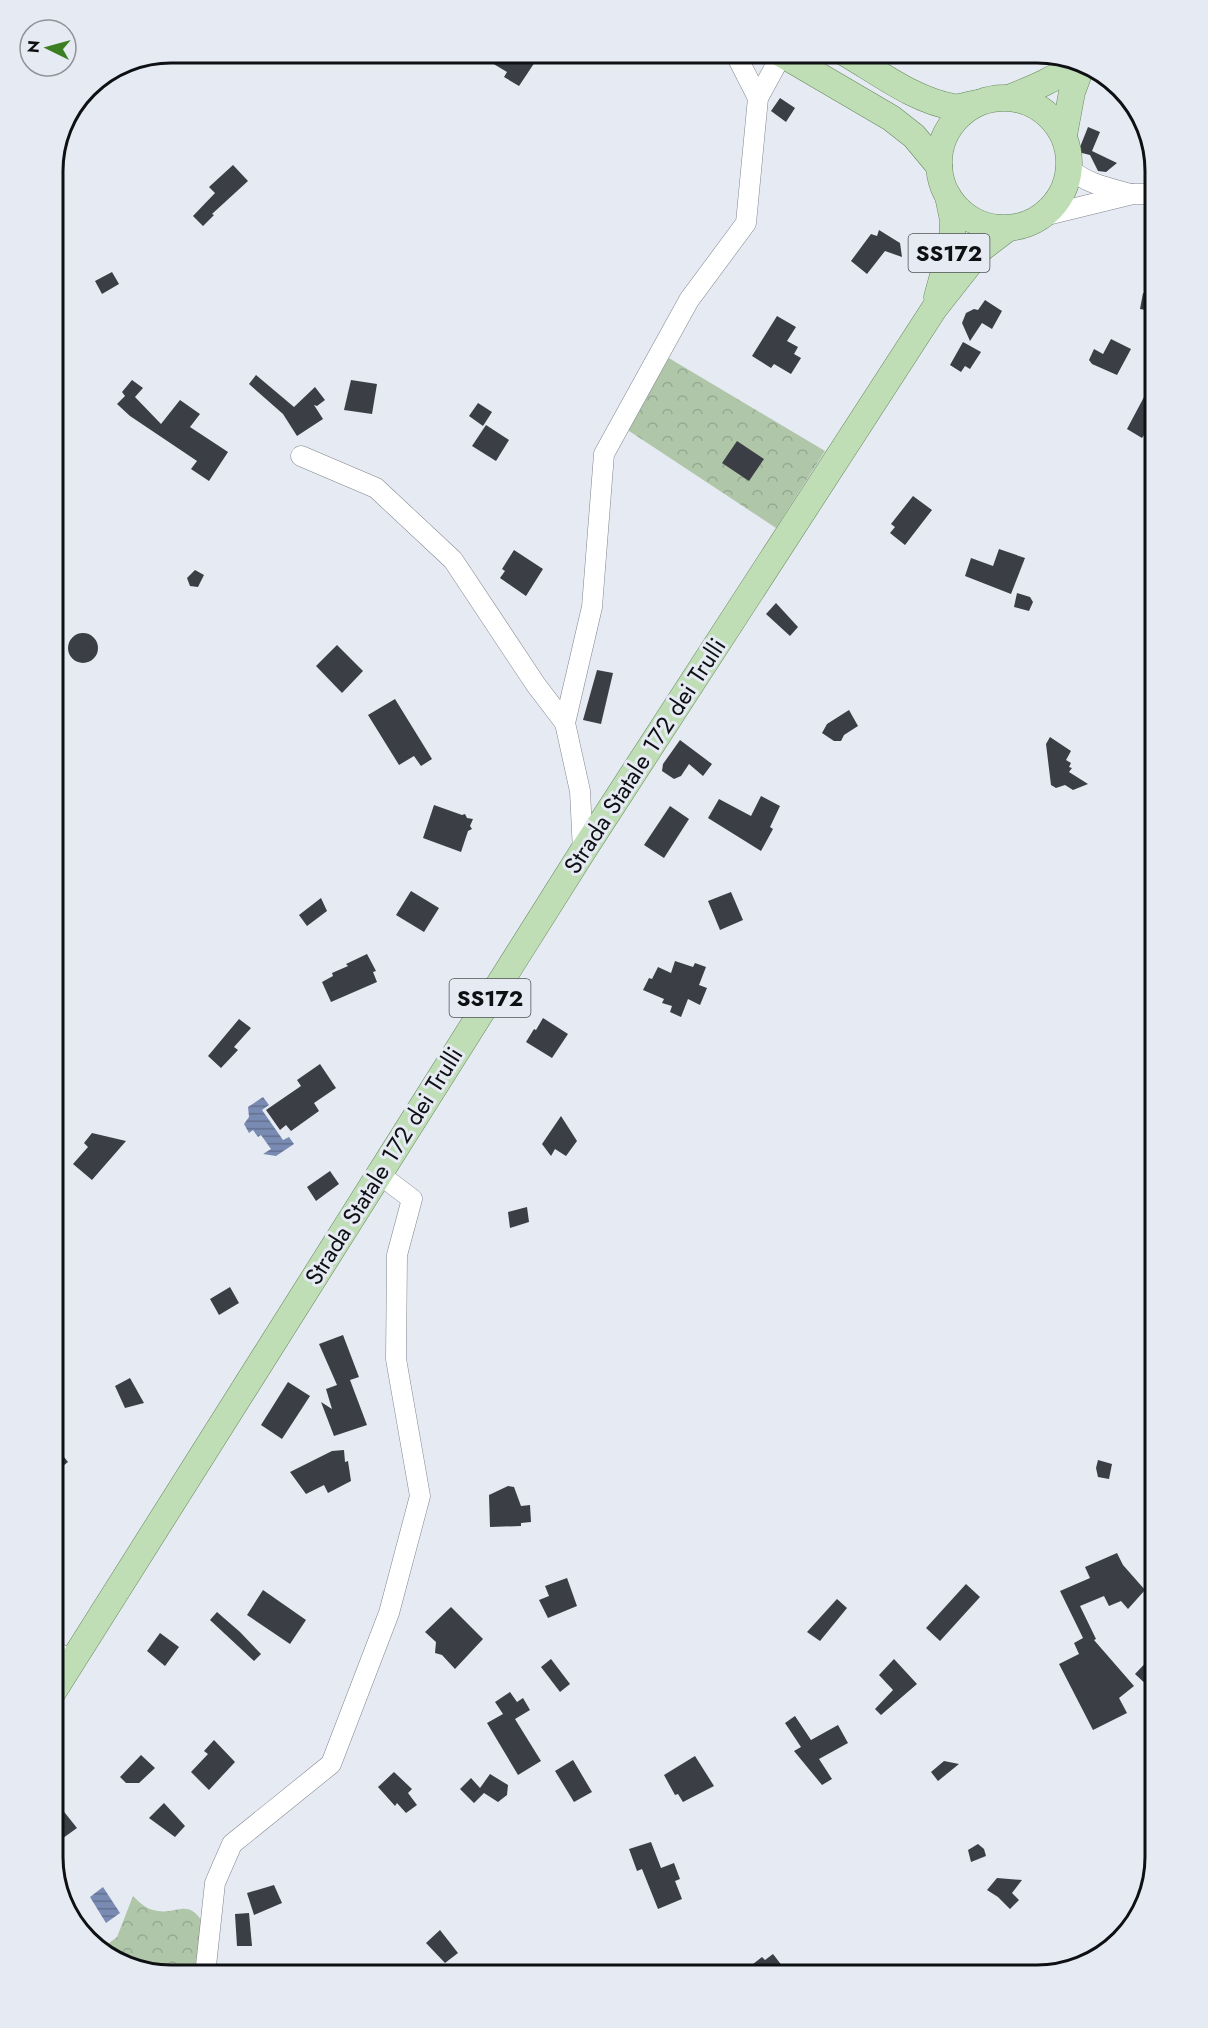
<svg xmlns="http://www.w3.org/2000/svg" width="1208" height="2028" viewBox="0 0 1208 2028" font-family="Jost,sans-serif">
  <defs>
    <pattern id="forest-crowns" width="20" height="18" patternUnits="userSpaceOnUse" patternTransform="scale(1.5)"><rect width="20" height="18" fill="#b0c6a9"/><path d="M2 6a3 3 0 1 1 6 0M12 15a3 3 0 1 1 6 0" fill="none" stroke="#96a991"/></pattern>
    <pattern id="water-rules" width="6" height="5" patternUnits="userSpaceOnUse" patternTransform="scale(1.5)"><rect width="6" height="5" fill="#7a8bb3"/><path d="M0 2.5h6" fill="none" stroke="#627090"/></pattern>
  </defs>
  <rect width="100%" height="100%" fill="#e6eaf3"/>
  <g fill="url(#forest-crowns)">
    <path d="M657,351L825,451L776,528L617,423Z"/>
    <path d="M133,1896C140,1903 147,1910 158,1911C178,1914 187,1899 202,1921L196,1975H164L105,1955L100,1950L117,1937Z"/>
  </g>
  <g fill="url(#water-rules)">
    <path d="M263,1097L269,1105L262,1110L283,1140L289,1137L294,1144L276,1156L263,1154L271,1149L261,1135L258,1137L253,1130L249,1133L244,1124L249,1117L248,1107Z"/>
    <path d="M103,1887L120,1913L106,1923L90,1897Z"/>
  </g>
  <g fill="#3b3e45">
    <path d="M498,53H528L537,59L519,86L504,77L507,72L492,63Z"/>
    <path d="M780,98L795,108L786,122L771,111Z"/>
    <path d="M1088,127L1100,132L1092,151L1117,163L1106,172L1098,171L1090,155L1078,152Z"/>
    <path d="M233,165L248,181L212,214L214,215L203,226L193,216L215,193L209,187Z"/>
    <path d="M879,230L900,243L902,257L885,251L867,274L851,261L871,234L877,236Z"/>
    <path d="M112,272L119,284L102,294L95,281Z"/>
    <path d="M1143,293L1155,295V312L1140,309Z"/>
    <path d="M985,300L1002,311L992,329L982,323L970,341L962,323L966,313L974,309L978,310Z"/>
    <path d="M777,316L796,327L787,341L798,347L794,354L801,358L791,374L774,364L771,368L752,356Z"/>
    <path d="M1111,339L1131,349L1117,375L1092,364L1089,360L1094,349L1103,354Z"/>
    <path d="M963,342L981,352L970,369L965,366L961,372L950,365Z"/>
    <path d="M256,375L294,407L315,387L325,400L317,406L314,405L323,419L297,436L283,414L249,384Z"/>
    <path d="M132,380L143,388L135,397L161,424L180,400L200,414L190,427L228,452L209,481L191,469L197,461L130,416L117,404L125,396L122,392Z"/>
    <path d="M351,380L377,384L372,414L344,410Z"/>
    <path d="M1144,397L1155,404V427L1151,425L1142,438L1127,429Z"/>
    <path d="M478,403L492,412L483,426L469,416Z"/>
    <path d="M486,425L509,440L496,461L472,446Z"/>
    <path d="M737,441L764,459L749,481L722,463Z"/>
    <path d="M913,496L932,510L905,545L890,533L895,527L891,524Z"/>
    <path d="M999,549L1025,558L1011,594L965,576L971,558L993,566Z"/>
    <path d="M514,550L543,569L526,596L500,578L505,571L502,569Z"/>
    <path d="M195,570L204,575L198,587L190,586L187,578Z"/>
    <path d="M1017,593L1030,597L1033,602L1029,611L1014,607Z"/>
    <path d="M776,603L798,627L790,636L766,614Z"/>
    <circle cx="83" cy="648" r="15"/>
    <path d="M337,645L363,671L342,693L316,666Z"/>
    <path d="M597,670L613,673L601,724L583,720Z"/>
    <path d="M395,699L432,759L421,766L414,756L399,765L368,715Z"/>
    <path d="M849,710L858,726L844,735L841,741H834L822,733L827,724Z"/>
    <path d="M1050,737L1071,751L1066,760L1071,763L1069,767L1072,768L1069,772L1088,784L1073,790L1065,785L1056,788L1051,785L1046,744Z"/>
    <path d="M680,740L712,764L703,776L689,764L681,776L674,779L662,771L663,764Z"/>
    <path d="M761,796L780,806L770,827L773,829L761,851L708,818L719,799L751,816Z"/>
    <path d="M434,805L462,815L465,814L467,818L473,819L470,826L472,829L468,831L461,852L423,838Z"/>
    <path d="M670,806L689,819L664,858L644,845Z"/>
    <path d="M411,891L439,908L424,932L396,915Z"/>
    <path d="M731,892L743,920L720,930L708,901Z"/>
    <path d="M321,898L327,911L307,926L299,915Z"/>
    <path d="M367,954L376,971L373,972L377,982L331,1002L322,982L333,976L332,973L348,966L346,964Z"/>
    <path d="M675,961L693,967L695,963L706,967L699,985L707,988L700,1005L688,999L681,1017L670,1012L672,1006L662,1003L664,999L643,990L649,978L652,979L658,967L671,973Z"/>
    <path d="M543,1018L568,1034L552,1058L526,1042L534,1029L536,1030Z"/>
    <path d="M239,1019L251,1028L234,1047L238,1050L221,1068L208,1056Z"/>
    <path d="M320,1064L336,1088L314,1103L319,1111L291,1131L286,1125L280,1130L266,1110L301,1086L297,1080Z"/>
    <path d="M561,1116L577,1141L566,1156L555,1149L551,1156L542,1144Z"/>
    <path d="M92,1133L126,1141L92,1180L73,1164L88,1147L84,1143Z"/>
    <path d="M330,1171L339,1184L316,1201L307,1187Z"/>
    <path d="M527,1207L529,1222L510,1228L508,1212Z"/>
    <path d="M230,1287L239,1303L219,1315L210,1299Z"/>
    <path d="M343,1335L359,1377L350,1380L367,1425L334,1436L321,1402L332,1409L326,1389L337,1385L319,1344Z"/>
    <path d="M130,1378L144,1403L125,1408L115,1386Z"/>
    <path d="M288,1382L310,1396L282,1439L261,1425Z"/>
    <path d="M344,1450L345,1462L348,1461L351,1481L328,1493L324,1485L306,1494L290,1472L332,1451Z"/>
    <path d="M60,1452L68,1462L53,1474V1459Z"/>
    <path d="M1098,1460L1112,1464L1109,1479L1098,1477L1096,1468Z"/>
    <path d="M508,1486L514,1487L521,1506L530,1505L531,1522L521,1523V1526L490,1527L489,1495Z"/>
    <path d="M1117,1553L1123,1565L1145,1590L1128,1609L1121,1601L1109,1606L1104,1596L1080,1606L1096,1639L1094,1640L1134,1686L1119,1698L1127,1713L1093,1730L1059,1664L1079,1654L1074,1643L1083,1638L1060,1591L1090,1578L1085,1567Z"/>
    <path d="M567,1578L577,1606L548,1618L539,1600L549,1596L545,1586Z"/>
    <path d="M966,1584L980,1597L940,1641L926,1628Z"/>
    <path d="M263,1590L306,1620L290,1644L247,1615Z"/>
    <path d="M837,1599L847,1608L820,1641L807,1632Z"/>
    <path d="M451,1607L483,1639L455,1669L442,1655L435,1653L436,1642L425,1632Z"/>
    <path d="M217,1612L240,1632L261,1654L254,1661L210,1620Z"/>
    <path d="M160,1633L179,1647L165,1666L147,1651Z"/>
    <path d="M1155,1653V1680L1149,1687L1135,1674Z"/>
    <path d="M551,1659L570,1684L560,1692L541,1667Z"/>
    <path d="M894,1659L917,1684L881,1715L875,1709L893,1690L879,1675Z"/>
    <path d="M510,1692L517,1702L523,1698L530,1710L515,1719L541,1761L518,1775L487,1723L503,1714L495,1702Z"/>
    <path d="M795,1716L811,1740L838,1725L848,1743L819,1759L832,1779L822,1785L794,1751L801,1747L785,1723Z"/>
    <path d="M214,1740L235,1762L209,1790L191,1772L208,1754L204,1751Z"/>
    <path d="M141,1755L155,1768L139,1783H126L120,1777Z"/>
    <path d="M695,1756L714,1786L683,1802L678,1794L675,1795L664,1775Z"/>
    <path d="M573,1760L592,1792L574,1802L555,1771Z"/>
    <path d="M944,1761L959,1764L938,1781L931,1772Z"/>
    <path d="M394,1772L412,1789L408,1793L417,1805L406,1813L397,1803L395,1806L378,1787Z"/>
    <path d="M490,1774L508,1785L507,1795L498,1802L484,1793L474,1803L460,1789L471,1778L480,1788Z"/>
    <path d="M53,1798L77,1828L52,1846V1828Z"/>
    <path d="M164,1803L185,1826L175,1837L149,1818Z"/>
    <path d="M651,1842L661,1868L674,1863L680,1879L675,1881L682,1899L658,1909L642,1869L637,1871L629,1849Z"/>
    <path d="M978,1844L984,1849L986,1856L971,1862L968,1850Z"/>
    <path d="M997,1878L1022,1880L1012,1893L1019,1900L1010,1909L998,1897L987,1890Z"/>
    <path d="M274,1885L282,1903L254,1915L247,1893Z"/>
    <path d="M249,1913L252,1946H237L235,1914Z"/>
    <path d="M440,1930L458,1953L445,1963L426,1943Z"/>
    <path d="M773,1954L783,1967L773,1975H739L762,1957L765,1960Z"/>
  </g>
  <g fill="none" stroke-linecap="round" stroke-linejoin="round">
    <g stroke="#81858d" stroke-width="21">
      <g id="minor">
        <path d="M735,53L758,98"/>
        <path d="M1070,169C1087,184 1109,188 1131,194"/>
        <path d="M1043,216L1133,194H1155"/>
        <path d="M301,456L376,488L453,560L536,685L565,723"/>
        <path d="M583,851L580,791L565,723L592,607L604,454L689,300L746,223L758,98L782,54"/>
        <path d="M53,1657L57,1653L73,1659"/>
        <path d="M205,1975L215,1883L232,1844L331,1764L389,1613L420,1496L396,1359L397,1255L412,1199L379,1174"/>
      </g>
    </g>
    <g stroke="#65885c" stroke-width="27">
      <g id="major">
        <path d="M780,53L891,118L914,136L939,166"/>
        <path d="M845,53C878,72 915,101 954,107C961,108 970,104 977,103"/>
        <path d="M1011,97C1034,88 1056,79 1076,63"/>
        <circle cx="1004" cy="163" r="65"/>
        <path d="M1064,135L1072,92L1082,65"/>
        <path d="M937,297L952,243L953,220L948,196"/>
        <path d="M53,1692L583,851L934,309L982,248L1007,229"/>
      </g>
    </g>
    <use href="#minor" stroke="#fff" stroke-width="20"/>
    <use href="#major" stroke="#bfdeb5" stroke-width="26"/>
  </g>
  <g text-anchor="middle" stroke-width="6" stroke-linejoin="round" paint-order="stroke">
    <g fill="#e6eaf3" stroke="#4f5156" stroke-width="1.5">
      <rect x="908.5" y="234" width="81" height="38" rx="4.5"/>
      <rect x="449.5" y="979" width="81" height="38" rx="4.5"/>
    </g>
    <g font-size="22" font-weight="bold" fill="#0e1013">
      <text x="949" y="261">SS172</text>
      <text x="490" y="1006">SS172</text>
    </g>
    <g font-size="24" fill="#0e1013" stroke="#e6eaf3">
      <text transform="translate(645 756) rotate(-57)" y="8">Strada Statale 172 dei Trulli</text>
      <text transform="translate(384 1166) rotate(-58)" y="8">Strada Statale 172 dei Trulli</text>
    </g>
  </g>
  <path d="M0 0H1208V2028H0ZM171 63H1037A108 108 0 0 1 1145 171V1857A108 108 0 0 1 1037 1965H171A108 108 0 0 1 63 1857V171A108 108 0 0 1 171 63Z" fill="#e6eaf3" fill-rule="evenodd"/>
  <path fill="none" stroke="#0e1013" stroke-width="3" d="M171 63H1037A108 108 0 0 1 1145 171V1857A108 108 0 0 1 1037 1965H171A108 108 0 0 1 63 1857V171A108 108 0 0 1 171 63Z"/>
  <g transform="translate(48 48) rotate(275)"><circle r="28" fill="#e6eaf3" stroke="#909399" stroke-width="1.5"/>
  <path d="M0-4.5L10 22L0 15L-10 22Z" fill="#3c7f22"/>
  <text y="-9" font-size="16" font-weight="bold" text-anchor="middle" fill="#0e1013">N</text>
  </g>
</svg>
